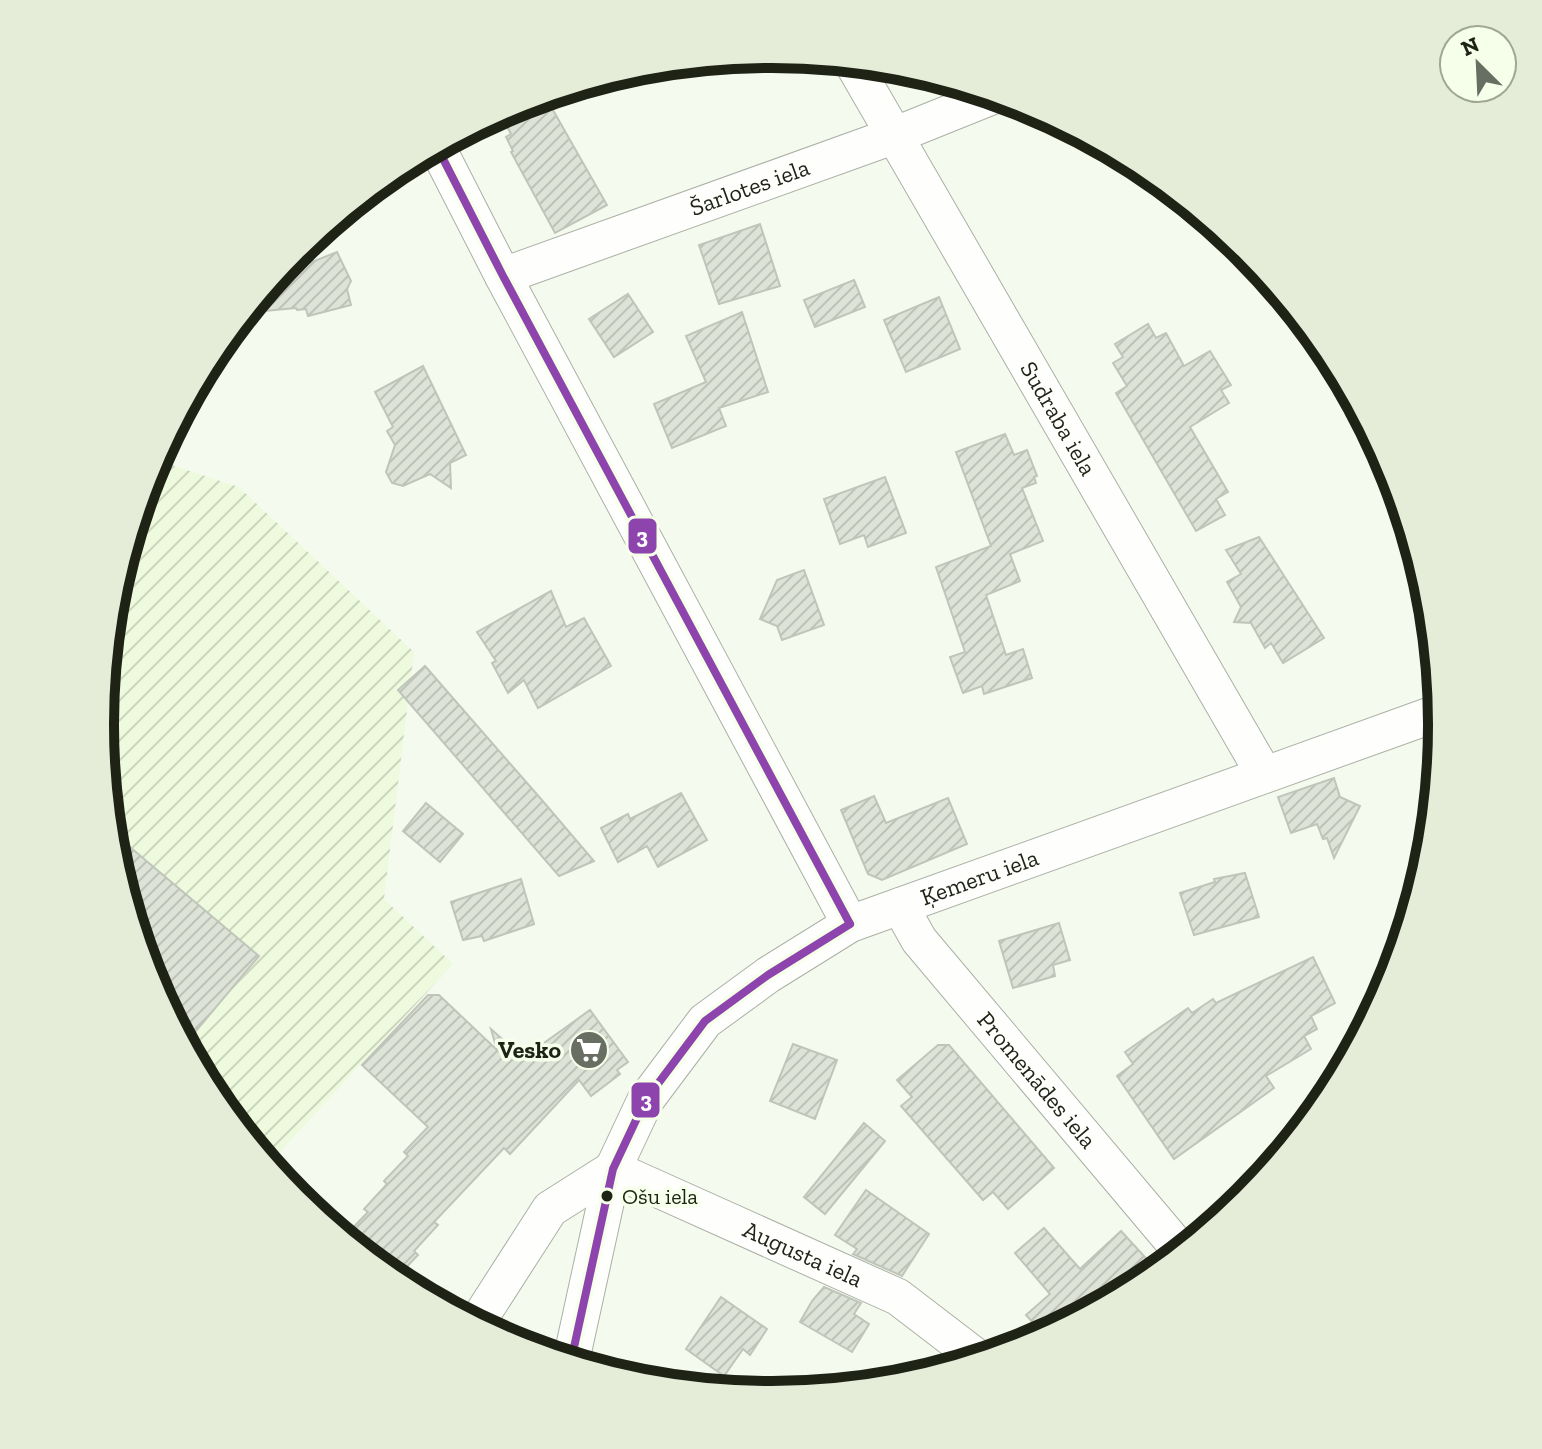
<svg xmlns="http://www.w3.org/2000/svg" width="1542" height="1449" viewBox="0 0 1542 1449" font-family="'Zilla Slab',serif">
  <defs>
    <pattern id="industrial-furrows" width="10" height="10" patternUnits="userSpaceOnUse" patternTransform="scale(2)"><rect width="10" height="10" fill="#eefadd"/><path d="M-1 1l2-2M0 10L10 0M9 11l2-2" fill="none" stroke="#ccd6bd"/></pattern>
    <pattern id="building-hatch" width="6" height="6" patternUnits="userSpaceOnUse" patternTransform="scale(2)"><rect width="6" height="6" fill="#dee3d7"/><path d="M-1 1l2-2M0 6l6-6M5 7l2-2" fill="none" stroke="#bec2b8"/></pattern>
  </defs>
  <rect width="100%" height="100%" fill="#f5faef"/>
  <path fill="url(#industrial-furrows)" d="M156,460L239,487L414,652L384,899L453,964L269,1164L213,1097L151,981L113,855L101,724L113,593Z"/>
  <g fill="url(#building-hatch)" stroke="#c0c5ba" stroke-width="2">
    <path d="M545,96L607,205L555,233L511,152L513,151L506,137L511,134L500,113L515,105Z"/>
    <path d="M760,224L780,286L719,304L699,245Z"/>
    <path d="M303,245L307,264L337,252L351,281L347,289L351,305L308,316L306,309L297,310L296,308L245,313Z"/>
    <path d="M854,280L865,307L815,327L804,300Z"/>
    <path d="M628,294L653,332L614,357L589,319Z"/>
    <path d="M939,297L960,349L906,372L884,320Z"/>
    <path d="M742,312L768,392L719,408L726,426L672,448L654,404L706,382L686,336Z"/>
    <path d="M1148,324L1156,338L1166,333L1184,366L1210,351L1231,385L1221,390L1229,403L1190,427L1228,492L1216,499L1225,515L1196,531L1116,393L1127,386L1113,363L1123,357L1115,344Z"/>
    <path d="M423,366L466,455L450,463L451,488L430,474L403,486L392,483L386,472L395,445L387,431L393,427L375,392Z"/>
    <path d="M1005,434L1014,455L1027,450L1037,476L1034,477L1036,483L1022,488L1043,541L1010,554L1020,581L986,595L1006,655L1023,649L1032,678L984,694L982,686L963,693L950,657L965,652L936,567L991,546L956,452Z"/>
    <path d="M885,477L906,533L868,547L864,535L840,544L824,499Z"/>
    <path d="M1259,537L1324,638L1283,663L1271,643L1265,648L1251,623L1234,622L1241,607L1227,582L1241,574L1226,550Z"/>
    <path d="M804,570L824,625L782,640L777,626L760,619L777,580Z"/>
    <path d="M551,591L566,627L584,618L611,666L538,708L524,680L508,693L492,663L496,661L477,632Z"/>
    <path d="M425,666L541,799L594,861L559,876L398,690Z"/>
    <path d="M1334,778L1340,797L1360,806L1334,858L1327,838L1323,839L1317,824L1291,833L1278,797Z"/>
    <path d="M681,793L707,840L658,867L647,846L618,862L601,828L628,814L630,819Z"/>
    <path d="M874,796L886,823L948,798L967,844L882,880L868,874L841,810Z"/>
    <path d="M426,803L463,834L440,862L403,831Z"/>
    <path d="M111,831L259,956L185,1044L151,981L113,855Z"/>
    <path d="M1245,873L1259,917L1194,935L1180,893L1215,882L1214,879Z"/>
    <path d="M521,879L534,924L484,941L482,936L463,940L451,902Z"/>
    <path d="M1059,923L1070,960L1053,965L1055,976L1013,988L999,941Z"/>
    <path d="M1313,957L1335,1003L1311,1016L1317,1029L1304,1036L1311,1049L1266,1076L1274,1088L1174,1159L1117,1076L1133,1064L1125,1052L1188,1008L1192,1013L1213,999L1216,1003Z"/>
    <path d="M428,995H439L497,1050L491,1029L523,1058L590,1010L628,1062L617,1070L620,1074L591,1096L579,1080L510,1154L504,1148L434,1222L438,1225L414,1251L418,1255L395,1279L344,1237L368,1212L364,1209L387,1184L384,1181L408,1156L404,1152L428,1127L362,1065Z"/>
    <path d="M793,1044L837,1060L815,1119L770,1101Z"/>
    <path d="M938,1045H949L1054,1168L1008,1209L993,1192L983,1200L901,1106L912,1097L897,1080Z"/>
    <path d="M864,1123L885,1141L825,1214L804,1197Z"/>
    <path d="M866,1190L929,1234L902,1276L853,1254L857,1249L835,1235Z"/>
    <path d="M1044,1228L1080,1269L1121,1231L1154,1267L1128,1290L1044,1335L1026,1315L1050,1294L1015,1253Z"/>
    <path d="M824,1287L861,1303L854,1314L869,1324L852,1352L800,1322L812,1301Z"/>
    <path d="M721,1297L767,1329L750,1355L743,1349L724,1376L686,1349Z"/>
  </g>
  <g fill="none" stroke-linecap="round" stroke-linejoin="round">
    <g stroke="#abb0a5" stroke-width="38">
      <g id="minor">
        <path id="s1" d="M852,62L1264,774"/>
        <path d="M437,147L503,276L850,924"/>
        <path id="s2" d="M503,276L893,136L995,95"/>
        <path id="s3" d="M900,906L919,940L1181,1251"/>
        <path id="s4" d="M613,1169L898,1297L979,1359"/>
        <path d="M476,1324L550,1209L613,1169"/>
        <path id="s5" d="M571,1361L613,1169L645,1101L705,1021L768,975L850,924L1440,712"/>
      </g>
    </g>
    <use href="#minor" stroke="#fefefd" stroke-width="36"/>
    <g stroke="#f6ffea" stroke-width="14">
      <g id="bus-1">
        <path d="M437,147L503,276L850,924"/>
        <path d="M571,1361L613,1169L645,1101L705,1021L768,975L850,924"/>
      </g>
    </g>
    <use href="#bus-1" stroke="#8e44ad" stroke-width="8"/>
  </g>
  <defs>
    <g id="supermarket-disc" transform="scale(2)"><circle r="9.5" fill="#696e62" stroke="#f6ffea"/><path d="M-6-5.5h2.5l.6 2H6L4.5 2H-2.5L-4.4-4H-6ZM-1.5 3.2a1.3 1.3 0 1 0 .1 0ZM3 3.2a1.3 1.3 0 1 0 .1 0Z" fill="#fff"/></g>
  </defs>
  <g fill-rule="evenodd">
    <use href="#supermarket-disc" x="589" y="1050"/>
  </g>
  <circle fill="#1e2316" stroke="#f6ffea" stroke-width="3" cx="607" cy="1196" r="7"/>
  <g text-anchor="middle" stroke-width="7" stroke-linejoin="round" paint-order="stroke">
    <g font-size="22" fill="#1e2316" stroke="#f6ffea" text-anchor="start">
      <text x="622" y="1204">Ošu iela</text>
    </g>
    <g font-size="24" fill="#1e2316" stroke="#f6ffea">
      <text dy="8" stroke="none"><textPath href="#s2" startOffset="262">Šarlotes iela</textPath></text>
      <text dy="8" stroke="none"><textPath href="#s1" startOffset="412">Sudraba iela</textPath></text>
      <text dy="8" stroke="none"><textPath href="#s5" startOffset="684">Ķemeru iela</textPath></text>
      <text dy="8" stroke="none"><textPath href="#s3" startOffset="222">Promenādes iela</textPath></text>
      <text dy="8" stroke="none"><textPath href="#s4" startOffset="208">Augusta iela</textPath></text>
    </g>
    <g font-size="24" font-weight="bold" fill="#1e2316" stroke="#f6ffea" text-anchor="end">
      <text x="561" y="1058">Vesko</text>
    </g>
  </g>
  <path d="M0 0H1542V1449H0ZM770 68H772A656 656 0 0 1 1428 724V725A656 656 0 0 1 772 1381H770A656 656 0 0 1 114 725V724A656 656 0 0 1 770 68Z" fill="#e5edd9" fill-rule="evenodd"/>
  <path fill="none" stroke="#1e2316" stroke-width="10" d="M770 68H772A656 656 0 0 1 1428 724V725A656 656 0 0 1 772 1381H770A656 656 0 0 1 114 725V724A656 656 0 0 1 770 68Z"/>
  <g stroke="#f6ffea" stroke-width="3">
    <rect x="627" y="517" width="31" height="38" rx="8" fill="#8e44ad"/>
    <rect x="630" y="1081" width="31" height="38" rx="8" fill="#8e44ad"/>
  </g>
  <g font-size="22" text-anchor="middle" font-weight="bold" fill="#fff">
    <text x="642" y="544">3</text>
    <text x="646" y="1108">3</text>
  </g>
  <g transform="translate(1478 64) rotate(336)"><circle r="38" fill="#f6ffea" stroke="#a0a795" stroke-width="2"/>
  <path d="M0-6L14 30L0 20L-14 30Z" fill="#696e62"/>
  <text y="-12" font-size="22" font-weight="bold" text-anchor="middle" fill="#1e2316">N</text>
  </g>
</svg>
